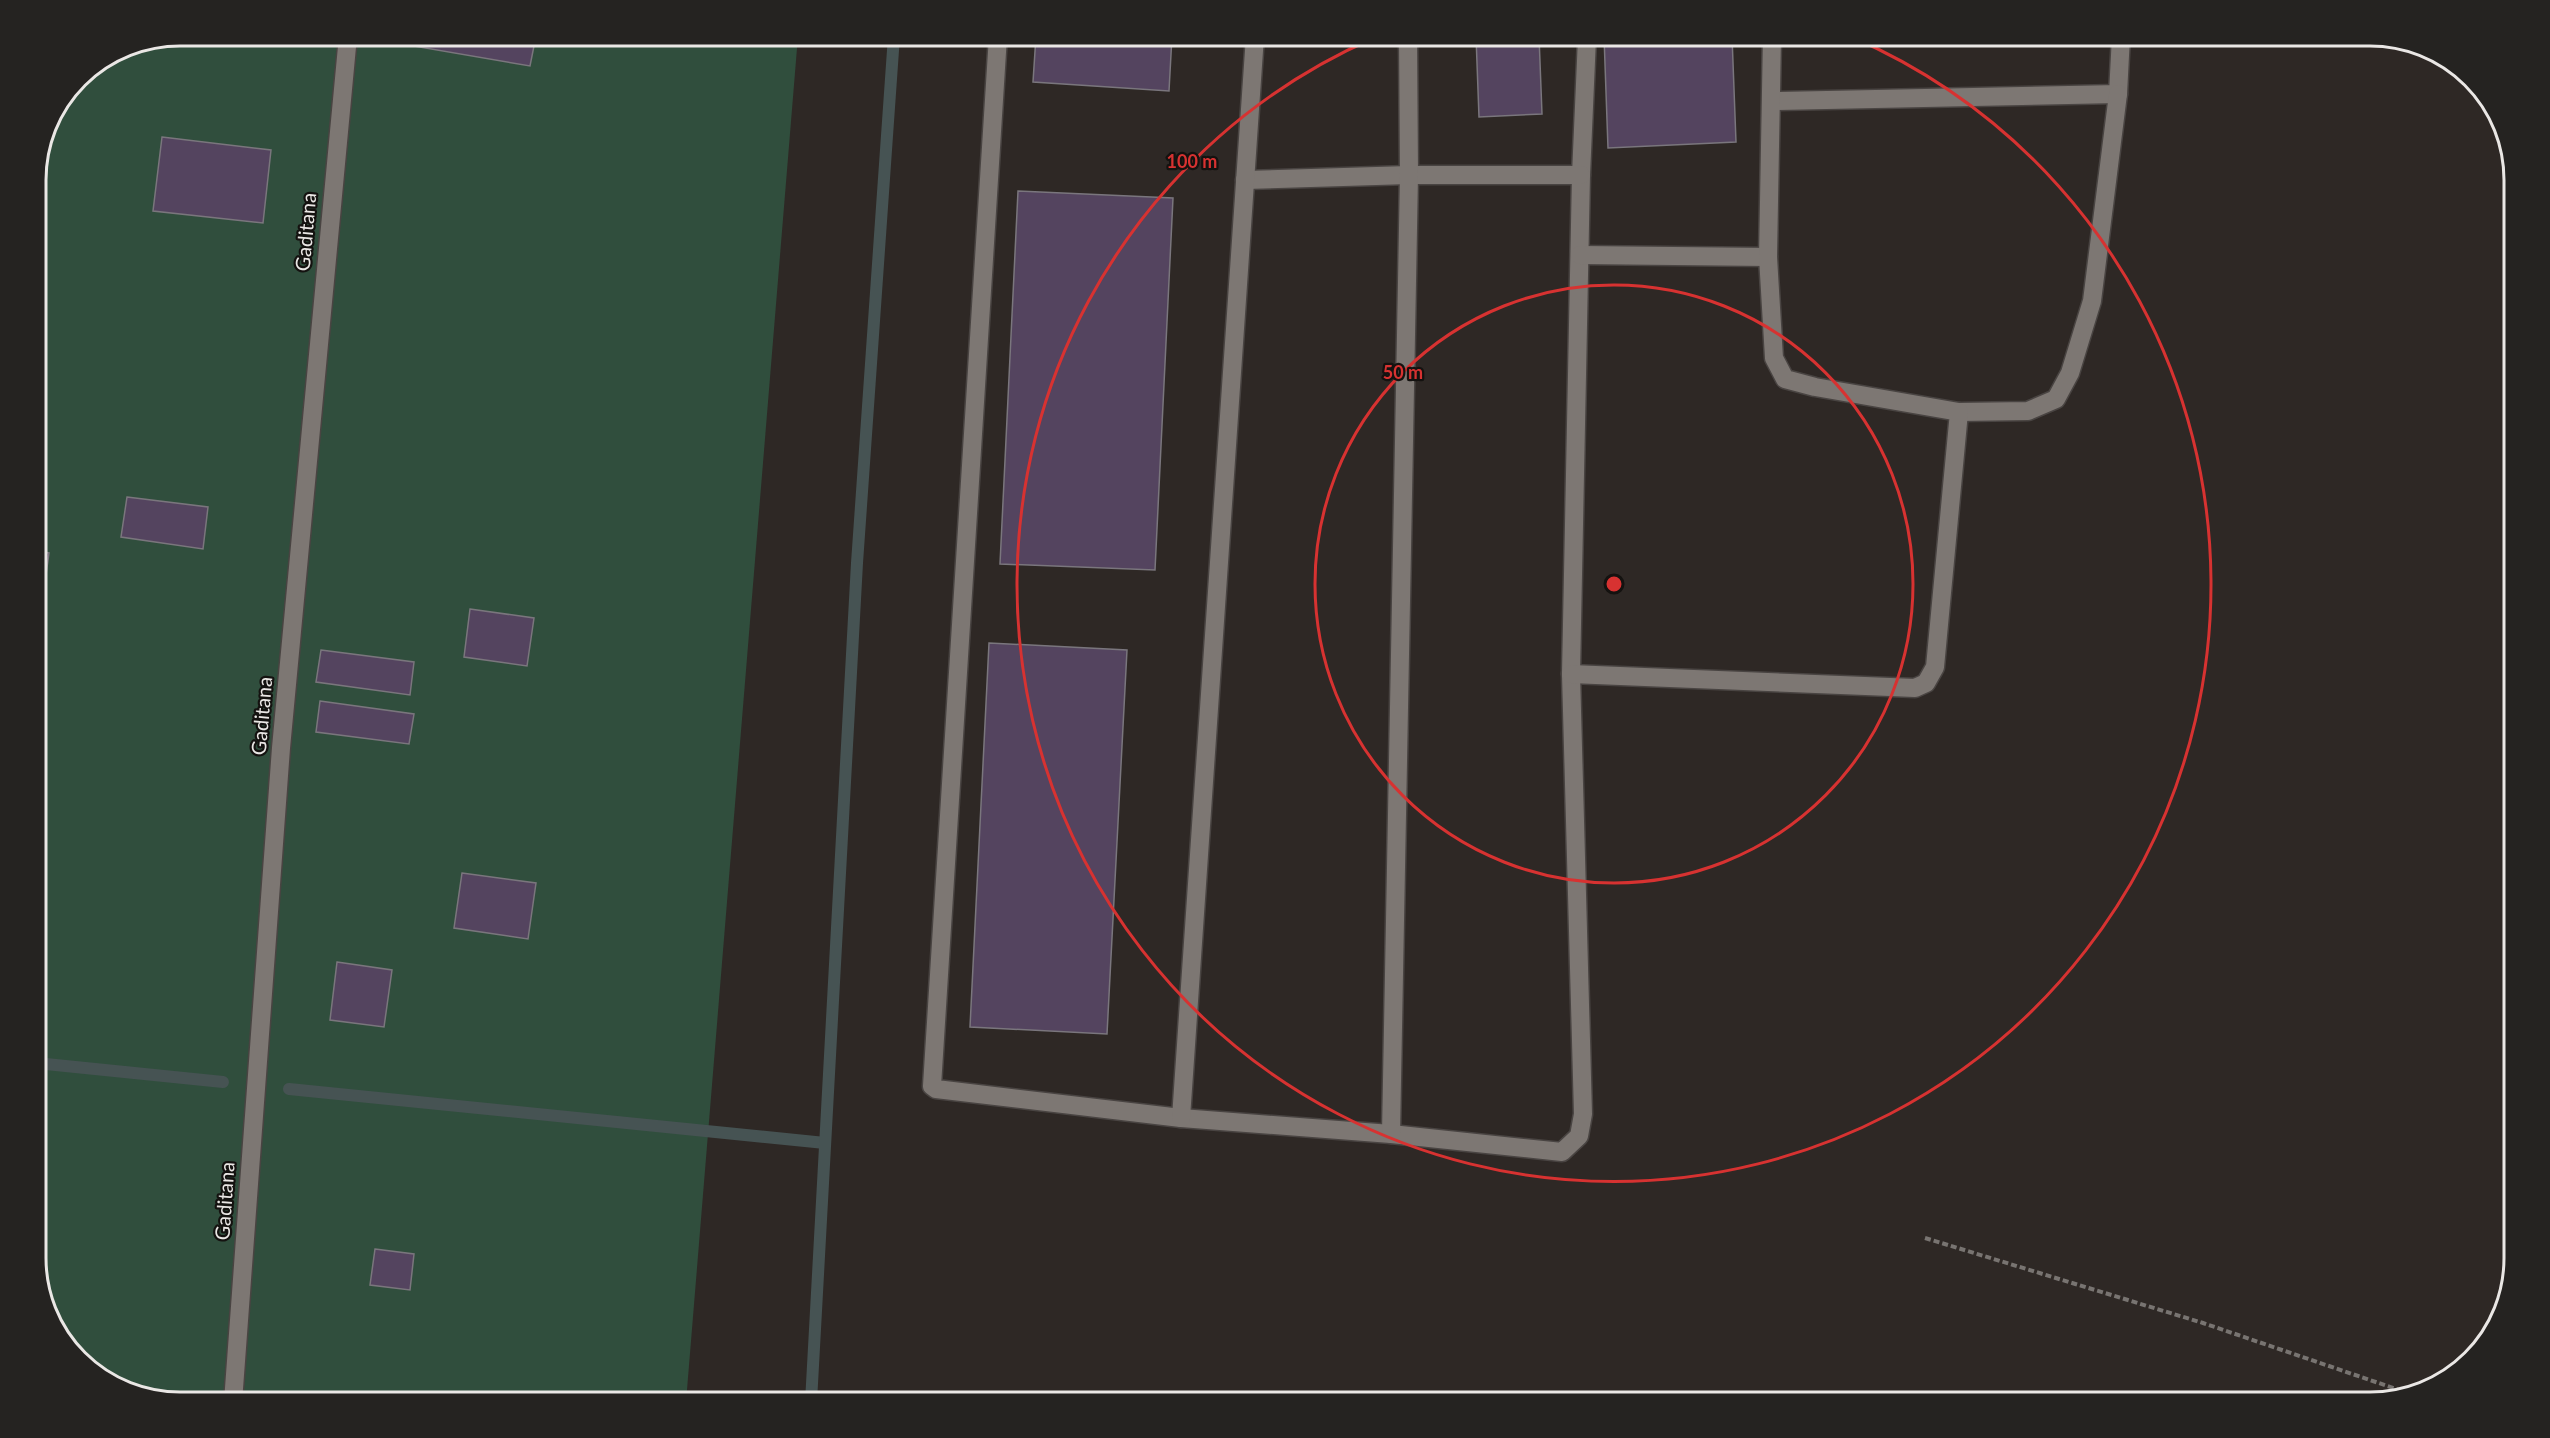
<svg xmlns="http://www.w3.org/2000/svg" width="2550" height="1438" viewBox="0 0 2550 1438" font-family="Lato,sans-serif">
  <rect width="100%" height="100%" fill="#2e2825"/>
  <path fill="#304e3d" d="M181,36H798L686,1402H181L109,1383L56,1330L36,1266V172L47,125L79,78L126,47Z"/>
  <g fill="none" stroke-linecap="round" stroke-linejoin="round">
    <g stroke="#465353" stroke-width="12">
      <path d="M36,1063L223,1082"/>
      <path d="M289,1089L825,1143"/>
      <path d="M811,1402L857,563L894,36"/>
    </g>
  </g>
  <g fill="#54445f" stroke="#7a767d" stroke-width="1.5">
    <path d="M391,36H536L530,66L390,42Z"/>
    <path d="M1036,36H1172L1169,91L1033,82Z"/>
    <path d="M1476,36H1539L1542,114L1479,117Z"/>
    <path d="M1604,36H1732L1736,142L1608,148Z"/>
    <path d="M162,137L271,150L263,223L153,211Z"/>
    <path d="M1018,191L1173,198L1155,570L1000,564Z"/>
    <path d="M127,497L208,507L203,549L121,537Z"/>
    <path d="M36,551L49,553L38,633L36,632Z"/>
    <path d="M470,609L534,618L527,666L464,657Z"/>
    <path d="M989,643L1127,650L1107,1034L970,1027Z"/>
    <path d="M321,650L414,662L410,695L316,682Z"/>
    <path d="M320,701L414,714L409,744L316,732Z"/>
    <path d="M462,873L536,883L528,939L454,928Z"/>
    <path d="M337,962L392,970L384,1027L330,1020Z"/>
    <path d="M375,1249L414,1254L410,1290L370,1285Z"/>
  </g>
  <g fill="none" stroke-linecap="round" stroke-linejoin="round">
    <g stroke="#494442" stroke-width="21">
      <g id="lane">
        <path d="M998,36L932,1086L936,1089L1181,1118L1391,1134L1562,1152L1579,1136L1583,1114L1571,674L1581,175L1587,38"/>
        <path d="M1772,101L2118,94L2121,36"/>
        <path d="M1245,180L1409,175H1581"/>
        <path d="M1580,255L1768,257"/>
        <path d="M1959,412L2028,411L2056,399L2070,373L2092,301L2118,94"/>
        <path d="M1571,674L1915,688L1926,683L1935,667L1959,412L1815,387L1785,379L1774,358L1768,257L1772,36"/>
        <path d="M1181,1118L1255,36"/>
        <path d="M1391,1134L1409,175L1408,36"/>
      </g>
    </g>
    <g stroke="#494442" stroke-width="21">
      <path id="street" d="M233,1402L281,748L348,36"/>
    </g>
    <path stroke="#787471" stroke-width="4" stroke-dasharray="6 3" stroke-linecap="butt" d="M1925,1238L2203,1323L2405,1392"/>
    <use href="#lane" stroke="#7d7773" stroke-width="18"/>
    <use href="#street" stroke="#7d7773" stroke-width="18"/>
  </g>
  <g fill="none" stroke="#d73231" stroke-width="3">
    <circle cx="1614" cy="584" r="299"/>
    <path d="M1852 37A597 597 0 1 1 1376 37"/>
  </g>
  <g text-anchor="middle" stroke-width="4.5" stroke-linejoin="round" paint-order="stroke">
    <g font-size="20" fill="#eae7e5" stroke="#141210">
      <text transform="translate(306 232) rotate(-85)" y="7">Gaditana</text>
      <text transform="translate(262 716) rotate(-85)" y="7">Gaditana</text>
      <text transform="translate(225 1201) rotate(-86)" y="7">Gaditana</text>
    </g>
  </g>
  <path d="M0 0H2550V1438H0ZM180 46H2370A134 134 0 0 1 2504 180V1258A134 134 0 0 1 2370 1392H180A134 134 0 0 1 46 1258V180A134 134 0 0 1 180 46Z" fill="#252321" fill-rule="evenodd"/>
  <path fill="none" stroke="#eae7e5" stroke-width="3" d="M180 46H2370A134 134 0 0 1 2504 180V1258A134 134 0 0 1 2370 1392H180A134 134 0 0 1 46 1258V180A134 134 0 0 1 180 46Z"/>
  <circle cx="1614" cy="584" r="9" fill="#d73231" stroke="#141210" stroke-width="3"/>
  <g font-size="18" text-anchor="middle" font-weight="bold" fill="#d73231" stroke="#141210" stroke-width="4.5" stroke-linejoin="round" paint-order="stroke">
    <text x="1192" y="168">100 m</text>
    <text x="1403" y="379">50 m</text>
  </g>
</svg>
